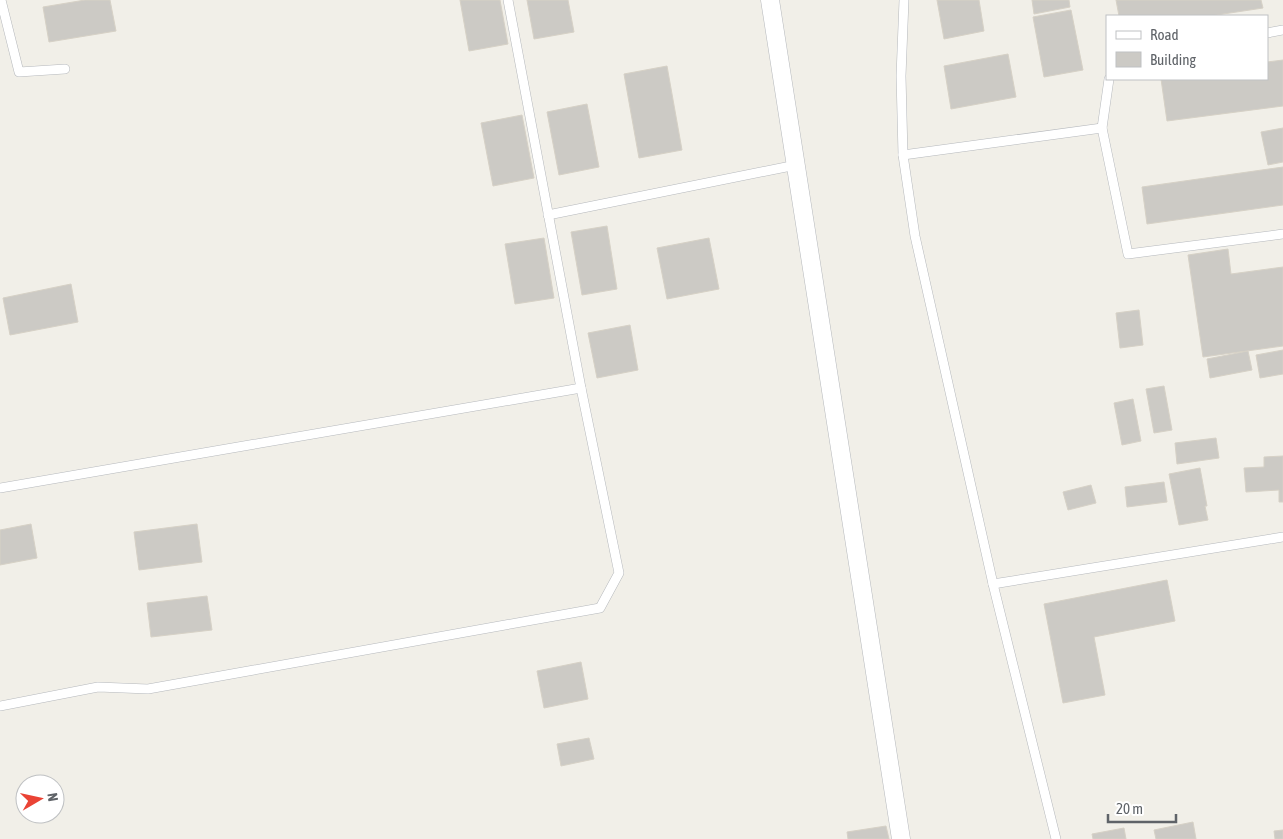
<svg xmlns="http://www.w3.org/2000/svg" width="1283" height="839" viewBox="0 0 1283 839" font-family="'Asap Condensed',sans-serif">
  <rect width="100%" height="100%" fill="#f1efe8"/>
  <g fill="#cccac5" stroke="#d6d1c6">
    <path d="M85,0H110L116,31L49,42L43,7Z"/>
    <path d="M460,0H500L508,44L469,51Z"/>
    <path d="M527,0H568L574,32L534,39Z"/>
    <path d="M937,0H979L984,31L944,39Z"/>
    <path d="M1032,0H1069L1070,7L1034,14Z"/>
    <path d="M1116,0H1261L1263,8L1210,16H1119Z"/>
    <path d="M1071,10L1083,70L1044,77L1033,17Z"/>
    <path d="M1008,54L1016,97L951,109L944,66Z"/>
    <path d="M1283,60V106L1167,121L1161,79H1267V62Z"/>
    <path d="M667,66L682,150L639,158L624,74Z"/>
    <path d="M587,104L599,167L559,175L547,112Z"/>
    <path d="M522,115L534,178L493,186L481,123Z"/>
    <path d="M1283,128V162L1268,165L1261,132Z"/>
    <path d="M1283,167V205L1147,224L1142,187Z"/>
    <path d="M607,226L617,289L582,295L571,232Z"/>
    <path d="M544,238L554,298L515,304L505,244Z"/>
    <path d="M709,238L719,289L667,299L657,248Z"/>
    <path d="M1228,249L1231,274L1283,267V346L1203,357L1188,255Z"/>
    <path d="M71,284L78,322L10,335L3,298Z"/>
    <path d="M1139,310L1143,345L1120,348L1116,313Z"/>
    <path d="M630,325L638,370L597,378L588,333Z"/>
    <path d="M1283,350V374L1260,378L1256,355Z"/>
    <path d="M1248,351L1252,370L1210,378L1207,359Z"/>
    <path d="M1164,386L1172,430L1154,433L1146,389Z"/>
    <path d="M1133,399L1141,441L1122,445L1114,403Z"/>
    <path d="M1216,438L1219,458L1177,464L1175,443Z"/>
    <path d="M1283,456V502H1279V490L1246,492L1244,468L1264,467V457Z"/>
    <path d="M1200,468L1207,506H1205L1208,520L1179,525L1169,474Z"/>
    <path d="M1164,482L1167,502L1127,507L1125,487Z"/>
    <path d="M1091,485L1096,503L1068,510L1063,492Z"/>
    <path d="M31,524L37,558L0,565V530Z"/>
    <path d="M197,524L202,562L139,570L134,532Z"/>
    <path d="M1167,580L1175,621L1094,637L1105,695L1063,703L1044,604Z"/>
    <path d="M207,596L212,630L151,637L147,603Z"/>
    <path d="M581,662L588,699L544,708L537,671Z"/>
    <path d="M589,738L594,759L561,766L557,744Z"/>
    <path d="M1193,822L1196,839H1156L1154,830Z"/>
    <path d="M886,826L889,839H848L847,832Z"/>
    <path d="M1124,828L1126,839H1093L1092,834Z"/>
    <path d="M1283,830V839H1275L1274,831Z"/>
  </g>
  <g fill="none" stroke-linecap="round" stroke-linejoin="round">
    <g stroke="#b5b8bc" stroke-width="10">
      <g id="service">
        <path d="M1,0L19,72L65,69"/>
        <path d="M904,0L901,76L903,155L915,236L993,584L1056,839"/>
        <path d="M1267,33L1283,30"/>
        <path d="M1109,79L1102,128L1128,254L1283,234"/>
        <path d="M903,155L1102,128"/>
        <path d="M548,215L796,165"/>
        <path d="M0,488L581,388"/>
        <path d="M993,584L1283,537"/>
        <path d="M0,706L98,687L148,689L600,608L619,573L581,388L508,0"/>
      </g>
    </g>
    <g stroke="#b5b8bc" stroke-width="19">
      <path id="minor" d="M770,0L901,839"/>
    </g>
    <use href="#service" stroke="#fff" stroke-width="9"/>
    <use href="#minor" stroke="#fff" stroke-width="18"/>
  </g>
  <rect x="1106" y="15" width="162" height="65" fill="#ffffff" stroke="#bfc1c3"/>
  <rect x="1116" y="31" width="25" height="8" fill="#ffffff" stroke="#bfc1c3"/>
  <text x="1150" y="40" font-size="15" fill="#5f6368">Road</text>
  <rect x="1116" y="52" width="25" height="15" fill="#cccac5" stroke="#bfc1c3"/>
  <text x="1150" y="65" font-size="15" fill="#5f6368">Building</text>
  <g transform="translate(40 799) rotate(81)"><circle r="24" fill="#ffffff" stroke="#bfc1c3"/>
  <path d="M0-4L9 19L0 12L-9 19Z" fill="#ea4335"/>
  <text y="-8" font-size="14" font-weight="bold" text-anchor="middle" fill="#5f6368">N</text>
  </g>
  <path d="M1108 814v8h68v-8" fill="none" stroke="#5f6368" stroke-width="2.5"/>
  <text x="1116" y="814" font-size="15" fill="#5f6368" stroke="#ffffff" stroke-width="4" paint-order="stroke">20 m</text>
</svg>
